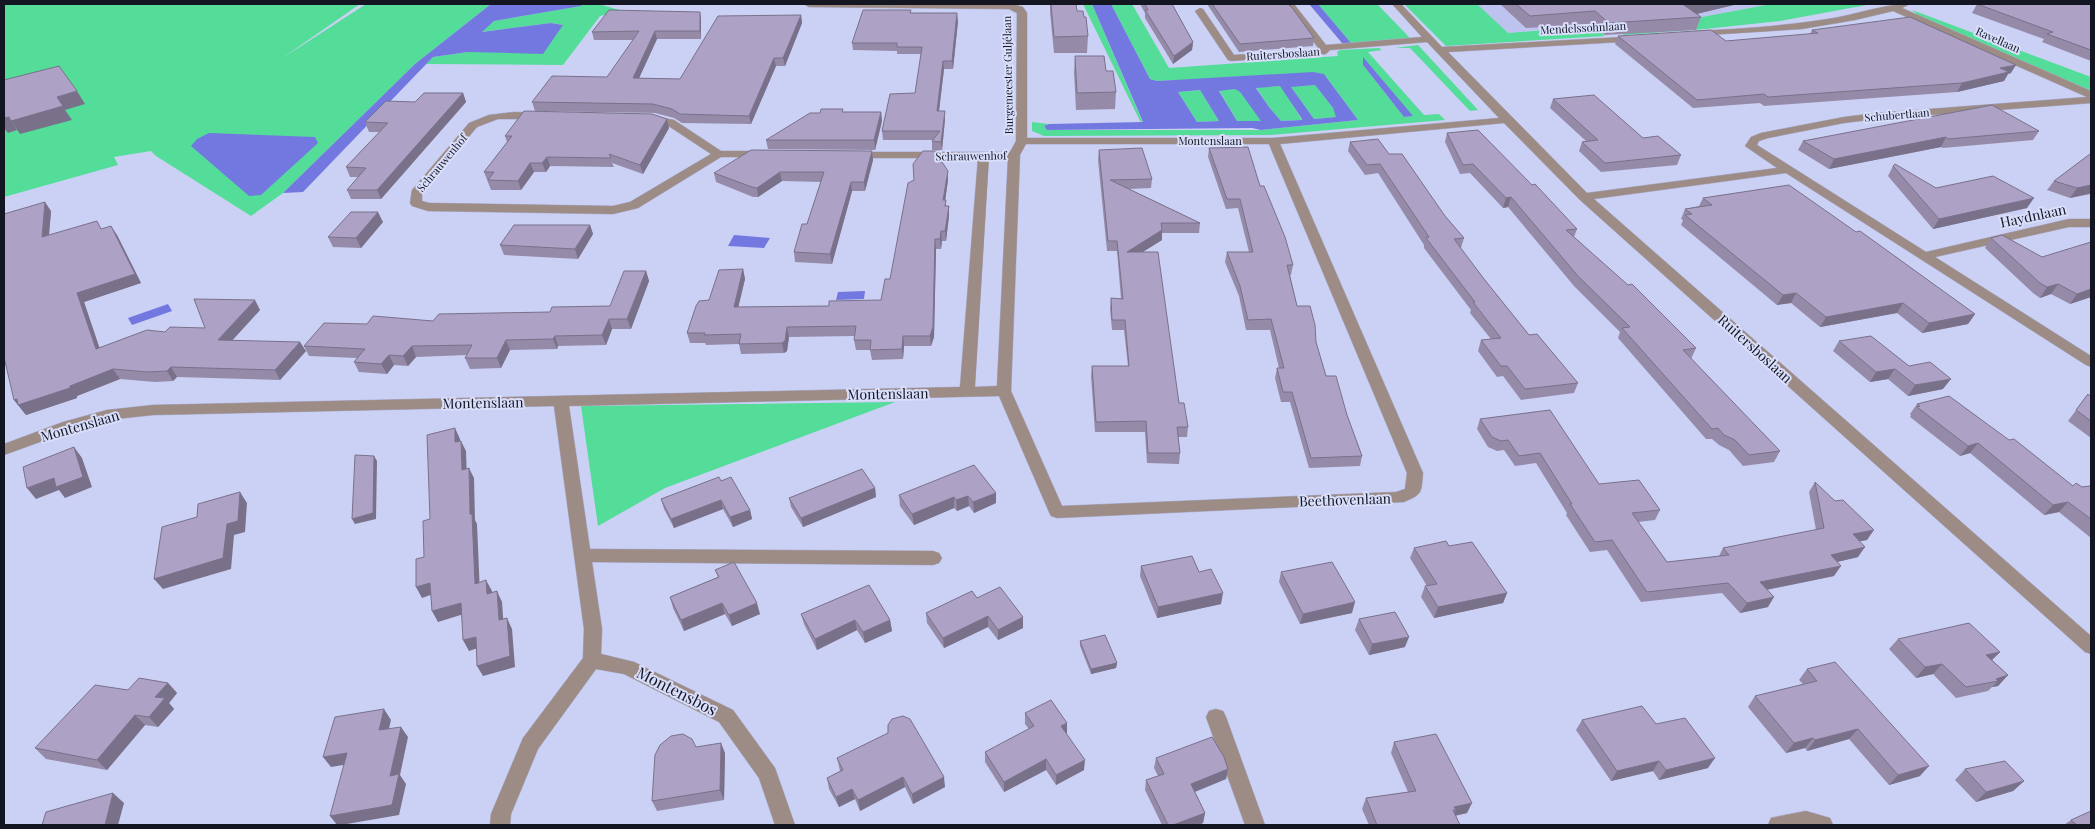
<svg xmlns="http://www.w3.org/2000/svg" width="2095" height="829" viewBox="0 0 2095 829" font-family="'Playfair Display',serif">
  <rect width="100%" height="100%" fill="#cbd0f5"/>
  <path fill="#bdc3ee" d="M1477,4H1771L1670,23H1609L1507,33Z"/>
  <g fill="#53dd99" fill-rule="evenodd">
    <path d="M4,4H360L281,59L366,4H491L415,64L283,193L251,216L156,156L151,151L114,157L118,165L4,197Z"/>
    <path d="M582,4H602V5L623,11L600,16L563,65L426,64L433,57L468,52H493L563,25L551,23L481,32L494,21L580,6Z"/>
    <path d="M1022,4H1092L1143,123L1140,121L1083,4Z"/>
    <path d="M1111,4H1132L1169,68L1338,56L1337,52L1340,50L1379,48L1382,50L1368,52L1424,115L1439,114L1445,120L1271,135L1044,136L1032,131V122L1049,124L1044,126L1047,130H1261L1358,120L1324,74L1157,81L1150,79ZM1363,65L1412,116L1404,117Z"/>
    <path d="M1318,4H1377L1410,38L1351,43Z"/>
    <path d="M1404,4H1477L1508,33L1593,26L1605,36L1446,46Z"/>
    <path d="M1771,4H1872L1780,21L1705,29L1624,35L1609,23H1670Z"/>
    <path d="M1912,10L2091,77V91L1920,17Z"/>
    <path d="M1418,45L1478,110L1470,111L1410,48H1395Z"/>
    <path d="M1315,85L1333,108L1337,117L1314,119L1290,86Z"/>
    <path d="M1281,86L1302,120L1281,121L1269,107L1256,87Z"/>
    <path d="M1235,89L1240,92L1262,121H1237L1219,90Z"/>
    <path d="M1200,90L1219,121L1197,122L1178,92Z"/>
    <path d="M895,402L665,488L598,526L581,406Z"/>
  </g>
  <g fill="#7378e0" fill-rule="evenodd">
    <path d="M491,4H582L581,6L494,21L482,32L551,23L563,25L543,54L468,52L433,57L303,192L283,193L415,64Z"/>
    <path d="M1092,4H1111L1150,79L1157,81L1313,72L1324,74L1358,120L1261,130L1252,128L1047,130L1044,126L1049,124L1143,122ZM1315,85L1333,108L1336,117L1314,119L1291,87ZM1280,86L1302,119V120L1281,121L1269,107L1256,88ZM1235,89L1240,92L1261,121H1237L1219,91ZM1200,90L1219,121L1197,122L1178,92Z"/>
    <path d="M1309,4H1318L1351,43H1342Z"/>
    <path d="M1363,57L1413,116L1404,117L1363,65Z"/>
    <path d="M209,133L315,137L318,143L261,195L249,196L191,146L197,139Z"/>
    <path d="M734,235L770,238L764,248L728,246Z"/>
    <path d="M865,291L864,299L836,300L838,292Z"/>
    <path d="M168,304L172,311L132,325L128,318Z"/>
  </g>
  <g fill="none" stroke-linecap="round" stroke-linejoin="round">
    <g stroke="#aaaecf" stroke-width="1">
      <g id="minor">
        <path d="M804,4H1012L1023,7L1027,13V138H1273L1499,118L1427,42L1330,50L1326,54L1231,61L1228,60L1195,11L1200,8L1203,9L1234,55L1319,49L1285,4H1294L1326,45L1422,37L1392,4H1401L1442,47L1641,36V40L1638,41L1448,52L1587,193L1777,168L1745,146L1751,137L1761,133L1844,117L1877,113L2087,97L1893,11L1855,20L1802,29L1692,36L1690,34L1695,31C1739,29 1784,26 1828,19C1855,15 1883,4 1910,4L1902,8L2091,91V103L1877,119L1844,123L1768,138L1759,141L1757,145L1926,252L2069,219H2091V227H2069L1935,257L2091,356V367L2086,365L1786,173L1594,199L2091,636V654L2085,652L1580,200L1504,123L1280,144L1423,473C1421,493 1423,494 1404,502L1057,518L1051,516L1049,512L999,396L569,406L590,549L933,551L939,553L942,558L939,563L933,565L592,562L602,629L601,654L634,662L733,710L775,768L795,825H775L759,778L719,722L624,674L596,669L538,749L511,814L510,825H490L491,814L523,738L583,658L584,629L554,406L153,415L107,420L73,430L4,455V444L63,422L107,410L153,405L960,387L978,158H852L846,155L852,152H1010L1016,141L1017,13L1009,9L809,7ZM1026,144H1269L1407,473L1405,489L1396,492L1062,506L1011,391L1020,155ZM989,158H1008L997,386L975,387Z"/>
        <path d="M515,112L542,113L547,116L542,119H498L477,127L422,193V201L429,203L613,206L630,202L711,154L667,125L643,120L642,118L647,115L674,120L721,151H764L770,154L764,157H721L638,208L613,214L428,211L412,206L410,203L412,190L469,123L489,115Z"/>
        <path d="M1216,709L1223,711L1226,717L1265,825H1245L1206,717L1209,711Z"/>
        <path d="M1806,811L1830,818L1833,825H1768L1771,818Z"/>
      </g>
    </g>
    <use href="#minor" fill="#9d8c86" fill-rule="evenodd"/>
  </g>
  <g fill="#958ba9">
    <path d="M1050,4H1076L1077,11L1088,36L1087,53H1054L1050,12Z"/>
    <path d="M1140,4H1172L1193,42L1192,50L1173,64L1145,18V13Z"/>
    <path d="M1207,4H1288L1314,38L1313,46L1239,52Z"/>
    <path d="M1500,4H1738L1696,14L1701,17L1696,30L1605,35L1591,24L1526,28Z"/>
    <path d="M1977,4H2091V61L2042,42L2044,39L1972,13Z"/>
    <path d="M911,10V13L958,21L953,69H944L939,111L945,119L942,150H932V141L933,140H883L882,131L915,93L921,54H897V51L853,50L852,43Z"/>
    <path d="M700,12L701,20V39H657L639,78L680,79L801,15L802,23L785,66H776L751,124L682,123L674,118L655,113L535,111L532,102L607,77L634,40H594L592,32Z"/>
    <path d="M1812,30L2011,73L2008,74L2004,81L1957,92L1764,106L1760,103L1693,108L1615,44L1618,36L1726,41L1810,34Z"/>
    <path d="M1075,56L1106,71L1116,92L1115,109L1076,110L1074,72Z"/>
    <path d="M463,93L466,102L381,199H351L347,190L358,177H350L346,167L380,132H369L365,122L415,102Z"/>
    <path d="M1553,99L1643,138L1681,155L1677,165L1601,172L1579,151L1582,142L1586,141L1550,108Z"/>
    <path d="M844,112H881L882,121L875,150L768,149L766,140Z"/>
    <path d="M667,119L669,128L643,174L612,163L614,167L550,166L546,172H534L521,190H491L484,172L507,142L505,136Z"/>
    <path d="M2039,131L2033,140L1943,148L1941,147L1829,169L1798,150L1803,141Z"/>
    <path d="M1447,133L1532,185L1577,229L1574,237L1696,348L1691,359L1780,451L1774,462L1743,466L1729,450L1719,445L1712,439H1706L1618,338L1620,332L1574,286L1508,207L1503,208L1470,173L1460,174L1445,142Z"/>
    <path d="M1350,142L1389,154L1445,216L1464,238L1461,248H1460L1484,279L1529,335L1578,383L1574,393L1521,400L1503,376L1497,377L1478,351L1481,340L1491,339L1470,313L1471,310L1424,248V245L1378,173L1365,175L1348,151Z"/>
    <path d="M1209,148L1260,186L1293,265L1291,275H1290L1297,306L1316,342L1326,376L1347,415L1362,456L1360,466L1309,468L1290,402H1281L1275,378L1277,368H1279L1270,330H1246L1239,296L1225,262L1227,252H1249L1238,208L1226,209L1208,157Z"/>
    <path d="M1099,150L1152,179L1151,188L1129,189L1200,223L1199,233H1162V240L1142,252L1179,403L1188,427L1187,437H1178L1180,453L1179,464L1147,463L1145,432H1095L1091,376L1092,366H1128L1124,330H1112L1110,309L1111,298L1121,299L1117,251H1107L1098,160Z"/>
    <path d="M872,151L873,160L865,191H852L832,264L795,262L794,252L807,224L821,182L782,181L758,197H753L716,182L714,173Z"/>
    <path d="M2091,154V194L2070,198L2047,190L2054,181Z"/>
    <path d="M940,162L948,180L945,200L946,206H949V216L946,241H942L941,249H936L934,337L931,346H904L903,359L872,360L870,350H856L854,340L855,336L789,337L787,351L784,353L741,354L739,344L706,345L705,343H690L687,333L709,300L743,269L745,279L738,307L829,306L881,300L890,279L914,180Z"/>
    <path d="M1893,166L1936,188L2027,208L1933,229L1888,176Z"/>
    <path d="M1703,198L1856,232L1975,314L1968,324L1922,333L1897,313L1820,327L1791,303L1777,305L1681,225L1683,220L1681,219L1685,209L1699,206Z"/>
    <path d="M51,211L49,235L102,229L117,235L141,283L84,302L99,348L165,332L205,328L260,310L232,341L306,351L280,380L177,377L173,381L155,382L120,379L77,396V398L26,415L14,400L5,334Z"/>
    <path d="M383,222L361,248L333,247L328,237Z"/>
    <path d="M590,225L593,234L578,259L504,255L500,245Z"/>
    <path d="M1991,238L2091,297L2070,304L2051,294L2040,298L2033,293L1985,248Z"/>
    <path d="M646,271L649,281L631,329H612L606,345L558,346L557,349L510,350L501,368L470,369L465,358L467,355L416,357L408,366L394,365L387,374L359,372L354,362L357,358L309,356L304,346L367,324L433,321L550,312L610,306Z"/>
    <path d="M1839,341L1909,366L1943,389L1908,396L1888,379L1870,382L1833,351Z"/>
    <path d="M2088,394L2091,397V438L2068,421Z"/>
    <path d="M1917,404L2009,440L2073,486L2082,487L2091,486V538L2059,512L2044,515L1970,453L1960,456L1910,417L1911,415L1910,414Z"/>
    <path d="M1480,419L1599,484L1660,510L1655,520L1638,522L1667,562L1719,556L1723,548L1816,530L1809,492L1815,482L1867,540L1860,541L1858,557L1837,562L1834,576L1767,590L1768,607L1740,613L1722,593L1641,602L1607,550L1590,552L1566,515L1567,513L1536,463L1515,466L1504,450L1497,451L1488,447L1477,429Z"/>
    <path d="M721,481L750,510L752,519L733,527L723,509L674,528L664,509L661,499Z"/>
    <path d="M875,488L876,497L803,527L791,507L789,498Z"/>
    <path d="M996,493V503L974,513L969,506L957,511L954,508L914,525L900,506L899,495Z"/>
    <path d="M1414,548L1507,593L1503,603L1434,618L1421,597L1425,586H1427L1410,558Z"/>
    <path d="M1141,566L1199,572L1221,604L1157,618L1140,576Z"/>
    <path d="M715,570L760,614L732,626L725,614L684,631L673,608L670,597L718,577Z"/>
    <path d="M1281,572L1352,613L1300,624L1279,582Z"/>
    <path d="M977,598L1023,628L998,640L988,627L944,648L927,623L926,613Z"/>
    <path d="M801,614L890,620L892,631L865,643L857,630L817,650L804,624Z"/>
    <path d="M1359,619L1405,647L1369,655L1355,630Z"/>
    <path d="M1898,639L2000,652L1992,660L2008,675L1998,686L1992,687L1988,691L1956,698L1933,674L1916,678L1889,649Z"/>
    <path d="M1080,641L1117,663L1116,668L1091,674L1080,646Z"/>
    <path d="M1807,669L1920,776L1889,785L1849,739L1807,751L1805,748L1786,753L1748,707L1755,696L1803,684L1799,680Z"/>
    <path d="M168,683L177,693L169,703L174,709L158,727L145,725L107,770L46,759L35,748L128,690Z"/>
    <path d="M1025,713L1067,733H1066L1084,770L1056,785L1046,770L1004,792L985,762V752L1029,729L1025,724Z"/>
    <path d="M1582,720L1708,768L1659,780L1653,771L1611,781L1576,730Z"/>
    <path d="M1394,742L1467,813L1455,816L1460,825H1369L1362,809L1366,798L1408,792L1391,753Z"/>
    <path d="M696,747L725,753L724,800L657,811L652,801Z"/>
    <path d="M837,758L945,787L913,804L905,787L860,811L855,799L839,807L829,789L827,778L840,771Z"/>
    <path d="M1156,758L1228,769L1226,779L1195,792L1205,813L1203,823L1198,825H1162L1145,790L1146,780L1158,776L1154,768Z"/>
    <path d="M1965,769L2024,781L2013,791L1976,802L1955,780Z"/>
    <path d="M2071,820L2091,825H2064Z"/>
  </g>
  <g fill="#79718a">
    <path d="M1691,4H1738L1680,18L1684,5Z"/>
    <path d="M700,12L701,20V39L700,31Z"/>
    <path d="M957,13L958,21L953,69L952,61Z"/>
    <path d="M801,15L802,23L785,66L783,58Z"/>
    <path d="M655,31L657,39L635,87L633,78Z"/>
    <path d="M1193,42L1192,50L1173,64L1174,56Z"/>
    <path d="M774,58L776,66L751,124L749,116Z"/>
    <path d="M943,61L944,69L938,119L937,111Z"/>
    <path d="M2016,65L2011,73L2008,74L2004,81L1957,92L1962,83L2000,68Z"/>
    <path d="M77,91L85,104L65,110L72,120L20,134L11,121L57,97Z"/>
    <path d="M463,93L466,102L381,199L377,190Z"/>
    <path d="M945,111V119L942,150L941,142Z"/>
    <path d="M881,112L882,121L875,150L874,140Z"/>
    <path d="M9,117L17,130L8,133L4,128V118Z"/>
    <path d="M667,119L669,128L643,174L640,165Z"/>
    <path d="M1946,137L1941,147L1829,169L1834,159Z"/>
    <path d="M872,151L873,160L865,191L864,182Z"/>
    <path d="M547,157L550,166L546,172L542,163Z"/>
    <path d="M530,163L534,172L521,190L518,181Z"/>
    <path d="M948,171V180L944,209L943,200Z"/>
    <path d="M780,172L782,181L758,197L757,188Z"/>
    <path d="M851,182L852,191L832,264L830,254Z"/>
    <path d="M2091,185V193L2070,198L2077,188Z"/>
    <path d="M1511,197L1508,207L1503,208L1506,198Z"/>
    <path d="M2034,198L2027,208L1933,229L1939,219Z"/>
    <path d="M45,202L51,211L48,246L42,237Z"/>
    <path d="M949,206V216L946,241L945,231Z"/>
    <path d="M378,212L383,222L361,248L356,238Z"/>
    <path d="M590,225L593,234L578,259L575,249Z"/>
    <path d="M111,226L117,235L141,283L84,302L103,358L96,349L77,293Z"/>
    <path d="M1162,230V240L1127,262V252Z"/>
    <path d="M941,231L942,241L941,249L940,239Z"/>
    <path d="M935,239L936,249L934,337L931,346L930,336Z"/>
    <path d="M743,269L745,279L736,317L734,307Z"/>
    <path d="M646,271L649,281L631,329L627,319Z"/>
    <path d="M2058,284L2051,294L2040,298L2047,287Z"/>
    <path d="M2091,289V297L2070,304L2077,294Z"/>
    <path d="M1796,293L1791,303L1777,305L1783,295Z"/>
    <path d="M255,300L260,310L223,350L218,340Z"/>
    <path d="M1903,303L1897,313L1820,327L1826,317Z"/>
    <path d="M1975,314L1968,324L1922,333L1929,323Z"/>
    <path d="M609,319L612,329L606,345L602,335Z"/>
    <path d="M787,327L789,337L787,351L784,353L782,343Z"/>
    <path d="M555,336L558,346L557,349L553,339Z"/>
    <path d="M903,336L904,346L903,359L902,349Z"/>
    <path d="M506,340L510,350L501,368L497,358Z"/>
    <path d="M300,342L306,351L280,380L275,370Z"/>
    <path d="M412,346L416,357L408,366L403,356Z"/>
    <path d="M389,355L394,365L387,374L381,364Z"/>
    <path d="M171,367L177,377L173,381L167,371Z"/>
    <path d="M113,369L120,379L77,396V398L26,415L14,400L70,386Z"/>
    <path d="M1895,369L1888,379L1870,382L1876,372Z"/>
    <path d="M1951,379L1943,389L1908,396L1915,385Z"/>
    <path d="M455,428L460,439V453L455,442Z"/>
    <path d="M461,441L466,451L467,480L462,470Z"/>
    <path d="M1978,443L1970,453L1960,456L1968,446Z"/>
    <path d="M74,447L82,458L92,487L65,498L59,490L36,499L27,488L54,478Z"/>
    <path d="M374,456L377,461L376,519L355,524L352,519Z"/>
    <path d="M469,468L474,478L475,520L477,524L480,594L475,584L470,514Z"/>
    <path d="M875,488L876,497L803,527L801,518Z"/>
    <path d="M240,492L247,503L245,532L234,535L231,569L163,589L154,579L227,524Z"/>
    <path d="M996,493V503L974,513L973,502Z"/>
    <path d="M968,496L969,506L957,511L956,500Z"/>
    <path d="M954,497V508L914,525L912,514Z"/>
    <path d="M721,500L723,509L674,528L671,519Z"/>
    <path d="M2068,502L2059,512L2044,515L2053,505Z"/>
    <path d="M750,510L752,519L733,527L730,517Z"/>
    <path d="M1874,530L1867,540L1846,544L1853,534Z"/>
    <path d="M1865,547L1858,557L1824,565L1831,555Z"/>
    <path d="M1841,566L1834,576L1754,592L1760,582Z"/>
    <path d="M486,580L492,591L493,605L487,594Z"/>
    <path d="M430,583L436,593L422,598L416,587Z"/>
    <path d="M497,591L502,602L504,631L499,620Z"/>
    <path d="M1223,593L1221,604L1157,618L1158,607Z"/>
    <path d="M1507,593L1503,603L1434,618L1438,607Z"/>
    <path d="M1774,597L1768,607L1740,613L1747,603Z"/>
    <path d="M1355,602L1352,613L1300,624L1303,614Z"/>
    <path d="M461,603L467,613L438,622L432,611Z"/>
    <path d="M722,603L725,614L684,631L681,620Z"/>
    <path d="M757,603L760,614L732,626L729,615Z"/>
    <path d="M988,616V627L944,648L943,638Z"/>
    <path d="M1023,617V628L998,640V630Z"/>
    <path d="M507,618L512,629L515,667L483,676L477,666Z"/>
    <path d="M855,620L857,630L817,650L815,639Z"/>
    <path d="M890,620L892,631L865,643L863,632Z"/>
    <path d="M476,637L481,647L469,651L463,640Z"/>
    <path d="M1409,637L1405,647L1369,655L1372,644Z"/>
    <path d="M2000,652L1990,662L1986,655Z"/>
    <path d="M1117,663L1116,668L1091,674V669Z"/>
    <path d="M1942,664L1933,674L1916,678L1925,667Z"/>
    <path d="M2008,675L1998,686L1992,687L1998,681L1996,679Z"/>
    <path d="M168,683L177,693L169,703L174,709L158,727L149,717L155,697Z"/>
    <path d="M384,709L391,720L386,741L379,730Z"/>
    <path d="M135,715L145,725L107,770L97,760Z"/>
    <path d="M1067,723V733L1061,736V726Z"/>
    <path d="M401,727L408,737L400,775L406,784L399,815L341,825H337L330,816L390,776Z"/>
    <path d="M1858,729L1849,739L1807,751L1815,740Z"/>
    <path d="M1813,738L1805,748L1786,753L1794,743Z"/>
    <path d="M721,743L725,753L724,800L720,790Z"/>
    <path d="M347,753L355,763L331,767L323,757Z"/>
    <path d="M1715,758L1708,768L1659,780L1666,770Z"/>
    <path d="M1046,759V770L1004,792V782Z"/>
    <path d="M1085,760L1084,770L1056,785V775Z"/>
    <path d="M1659,761L1653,771L1611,781L1617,771Z"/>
    <path d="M1929,766L1920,776L1889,785L1898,775Z"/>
    <path d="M1228,769L1226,779L1189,794L1191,784Z"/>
    <path d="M903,777L905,787L860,811L858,800Z"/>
    <path d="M944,777L945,787L913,804L912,794Z"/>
    <path d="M2024,781L2013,791L1976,802L1986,792Z"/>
    <path d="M852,789L855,799L839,807L836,797Z"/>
    <path d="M113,793L124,803L118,825H105Z"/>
    <path d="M1472,803L1467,813L1453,816L1456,810L1454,807Z"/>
    <path d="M1205,813L1203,823L1198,825H1173Z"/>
  </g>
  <g fill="#ada2c5" stroke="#79718a">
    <path d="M1051,4H1076L1077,11H1083L1084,17H1086L1088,36L1054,37Z"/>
    <path d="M1145,4H1172L1193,42L1174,56L1145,10H1148Z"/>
    <path d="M1212,4H1288L1293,9L1314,38L1240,44Z"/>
    <path d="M1516,4H1691L1684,5L1701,17L1609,23L1595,11L1530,16Z"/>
    <path d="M1977,4H2091V50L2047,34L2053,32Z"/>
    <path d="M609,10L700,12V31H655L633,78L680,79L718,16L801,15L783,58H774L749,116L680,114L672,109L653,104L532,102L552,76L607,77L639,31L592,32Z"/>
    <path d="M863,10H911L910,13H957L952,61H943L937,111H945L941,142L932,141L940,131H882L890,94L915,93L922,47H897V43H852Z"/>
    <path d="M1910,17L2016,65L2000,68L2009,72L1962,83L1768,97L1764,94L1697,100L1618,36L1711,30L1726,41L1818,33L1812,30Z"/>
    <path d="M1075,56H1104L1106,71H1113L1116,92L1077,93Z"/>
    <path d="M59,66L77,91L57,97L63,106L11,121L9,117L4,118V80Z"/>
    <path d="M424,93H463L377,190H347L366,168L346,167L388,123L365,122L386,101L415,102Z"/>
    <path d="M1594,95L1643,138L1658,136L1681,155L1605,163L1582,142L1598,140L1553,99Z"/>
    <path d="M1992,105L2039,131L1948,139L1946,137L1834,159L1803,141Z"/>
    <path d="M821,109H843L842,112H881L874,140H766L810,113H820Z"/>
    <path d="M524,111L652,114L667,119L640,165L609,154L611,158L547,157L542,163H530L518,181L488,180L494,172H484L512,136H505Z"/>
    <path d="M1478,130L1532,185L1535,184L1577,229L1566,230L1628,285L1632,284L1696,348L1683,350L1780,451L1749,455L1735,440L1724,435L1718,428L1712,429L1622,328L1630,327L1578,276L1511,197L1506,198L1473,164L1463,165L1447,133Z"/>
    <path d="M1378,139L1389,154H1402L1445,216L1464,238L1454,239L1484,279L1529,335L1537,334L1578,383L1525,389L1507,366H1501L1481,340L1501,338L1473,302H1475L1426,238L1429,237L1380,164L1367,165L1350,142Z"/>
    <path d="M1248,147L1260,186H1264L1285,237L1293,265H1287L1297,306H1310L1315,325L1316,342L1326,376H1336L1347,415L1362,456L1311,458L1292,392H1283L1277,368H1284L1271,319L1248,320L1240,286L1227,252H1253L1240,199H1227L1209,148Z"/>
    <path d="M1142,148L1152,179L1110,180L1200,223H1161L1162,230L1127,252H1158L1179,403H1184L1188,427H1177L1180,453H1148L1146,421L1096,422L1092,366H1129L1125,320H1112L1111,298L1123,299L1117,241H1108L1099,150Z"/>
    <path d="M751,150L872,151L864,182H851L830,254L794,252L802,224H807L824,172H780L757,188L752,187L714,173Z"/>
    <path d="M923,151H940L939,162H942L948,171L943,200H946L945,206H949L945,231H941L940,239H935L933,327L930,336H903L902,349L870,350L871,340H854L856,326L787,327L785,341L782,343L739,344L741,334L704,335L705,333H687L696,306L699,301L709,300L719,270L743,269L734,307L829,306V301L881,300L885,279H890L908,183L914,180L913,164Z"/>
    <path d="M2090,154H2091V185L2077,188L2054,181Z"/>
    <path d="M1895,164L1936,188L1993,176L2034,198L1939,219L1893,166Z"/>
    <path d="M1789,185L1856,232L1860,231L1975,314L1929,323L1903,303L1826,317L1796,293L1783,295L1685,215L1692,214L1685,209L1712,205L1703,198Z"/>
    <path d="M45,202L42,237L97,221L101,229L111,226L135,274L77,293L96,349L147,330L165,332L170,327L205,328L194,299L255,300L218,340L300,342L275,370L171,367L167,371L148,372L113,369L70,386V388L18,405L17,399L14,400L4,357V334H5L4,331V214Z"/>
    <path d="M351,212H378L356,238L328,237Z"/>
    <path d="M514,225H590L575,249L500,245Z"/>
    <path d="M2002,235L2042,257L2091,242V289L2077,294L2058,284L2047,287L2040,283L1991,238Z"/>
    <path d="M624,271H646L627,319H609L602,335L555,336L553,339L506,340L497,358H465L472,345L412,346L403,356L389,355L381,364L354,362L365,349L304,346L324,323L367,324L373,316L433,321L439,314L550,312L552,307L610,306Z"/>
    <path d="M1871,336L1909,366L1930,362L1951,379L1915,385L1895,369L1876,372L1839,341Z"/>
    <path d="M2088,394L2091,397V421L2076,410Z"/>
    <path d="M1949,396L2009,440L2014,439L2073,486L2076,483L2082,487L2090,486H2091V519L2068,502L2053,505L1978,443L1968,446L1917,407L1920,406L1917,404Z"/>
    <path d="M1550,410L1599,484L1639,480L1660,510L1632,513L1667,562L1729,555L1723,548L1824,528L1815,482L1835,501L1843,500L1874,530L1853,534L1865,547L1831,555L1841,566L1760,582L1774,597L1747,603L1728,583L1647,592L1612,540L1595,542L1570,504H1572L1540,453L1519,456L1508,440L1501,441L1492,437L1480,419Z"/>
    <path d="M455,428V442L461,441L462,470L469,468L470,514H472L475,584L486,580L487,594L497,591L499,620L507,618L510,656L477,666L476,637L463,640L461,603L432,611L430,583L416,587V559L424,557L423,521L430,519L427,435Z"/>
    <path d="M74,447L83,477L56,487L54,478L27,488L23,467Z"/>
    <path d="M355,455L374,456L373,513L352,519Z"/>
    <path d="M974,465L996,493L973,502L968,496L956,500L954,497L912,514L899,495Z"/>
    <path d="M862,469L875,488L801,518L789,498Z"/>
    <path d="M719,477L721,481L731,477L750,510L730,517L721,500L671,519L661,499Z"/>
    <path d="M240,492L238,521L227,524L223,558L154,579L162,527L197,517L198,504Z"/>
    <path d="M1446,541L1449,546L1472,542L1507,593L1438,607L1425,586L1437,584L1414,548Z"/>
    <path d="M1192,556L1199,572L1211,569L1223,593L1158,607L1141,566Z"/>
    <path d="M734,562L757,603L729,615L722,603L681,620L670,597L719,577L715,570Z"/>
    <path d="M1332,562L1355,602L1303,614L1281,572Z"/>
    <path d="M869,585L890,620L863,632L855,620L815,639L801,614Z"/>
    <path d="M1000,587L1023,617L998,630L988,616L943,638L926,613L972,591L977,598Z"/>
    <path d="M1395,612L1409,637L1372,644L1359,619Z"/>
    <path d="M1969,623L2000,652L1986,655L2008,675L1996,679L1998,681L1966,687L1942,664L1925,667L1898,639Z"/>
    <path d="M1105,635L1117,663L1091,669L1080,641Z"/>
    <path d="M1835,662L1929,766L1898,775L1858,729L1815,740L1813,738L1794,743L1755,696L1817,681L1807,669Z"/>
    <path d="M139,678L168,683L155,697L165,698L149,717L135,715L97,760L35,748L95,685L128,690Z"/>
    <path d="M1051,700L1067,723L1061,726L1085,760L1056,775L1046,759L1004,782L985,752L1034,726L1025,713Z"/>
    <path d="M1642,706L1656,724L1685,718L1715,758L1666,770L1659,761L1617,771L1582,720Z"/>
    <path d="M384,709L379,730L401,727L390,776L399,774L392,805L330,816L347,753L323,757L335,717Z"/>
    <path d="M903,716L910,719L944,777L912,794L903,777L858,800L852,789L836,797L827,778L843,770L837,758L888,733V725L892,719Z"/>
    <path d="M683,734L692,739L696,747L721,743L720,790L652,801L655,755L660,745L671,736Z"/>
    <path d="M1436,734L1472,803L1454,807L1456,810H1453L1460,825H1377L1366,798L1416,791L1394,742Z"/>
    <path d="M1212,737L1224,757L1228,769L1191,784L1205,813L1173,825H1168L1146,780L1164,774L1156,758Z"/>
    <path d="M2005,761L2024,781L1986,792L1965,769Z"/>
    <path d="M113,793L105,825H42L46,812Z"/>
    <path d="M2091,811V825H2077L2071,820Z"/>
  </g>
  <g text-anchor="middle" stroke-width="4" stroke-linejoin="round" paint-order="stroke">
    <g font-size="11" fill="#131521" stroke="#d9defb">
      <text transform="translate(1583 28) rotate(-3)" y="4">Mendelssohnlaan</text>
      <text transform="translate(1998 40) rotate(24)" y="4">Ravellaan</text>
      <text transform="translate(1283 54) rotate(-4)" y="4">Ruitersboslaan</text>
      <text transform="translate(1008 75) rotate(-91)" y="4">Burgemeester Guljélaan</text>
      <text transform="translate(1897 115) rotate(-5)" y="4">Schubertlaan</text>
      <text x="1210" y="145">Montenslaan</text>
      <text transform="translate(971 156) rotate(-1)" y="4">Schrauwenhof</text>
      <text transform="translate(442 163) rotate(-50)" y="4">Schrauwenhof</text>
    </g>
    <g font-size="14" fill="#131521" stroke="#d9defb">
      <text transform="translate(2033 216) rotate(-12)" y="5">Haydnlaan</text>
      <text transform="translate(1755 349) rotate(42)" y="5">Ruitersboslaan</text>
      <text transform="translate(888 394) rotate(-1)" y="5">Montenslaan</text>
      <text transform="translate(483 403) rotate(-1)" y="5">Montenslaan</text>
      <text transform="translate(80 426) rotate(-16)" y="5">Montenslaan</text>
      <text transform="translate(1345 500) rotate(-2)" y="5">Beethovenlaan</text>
    </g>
    <g font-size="16" fill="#131521" stroke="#d9defb">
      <text transform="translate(677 691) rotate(27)" y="6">Montensbos</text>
    </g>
  </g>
  <rect width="2095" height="829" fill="none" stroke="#131521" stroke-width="10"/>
</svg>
